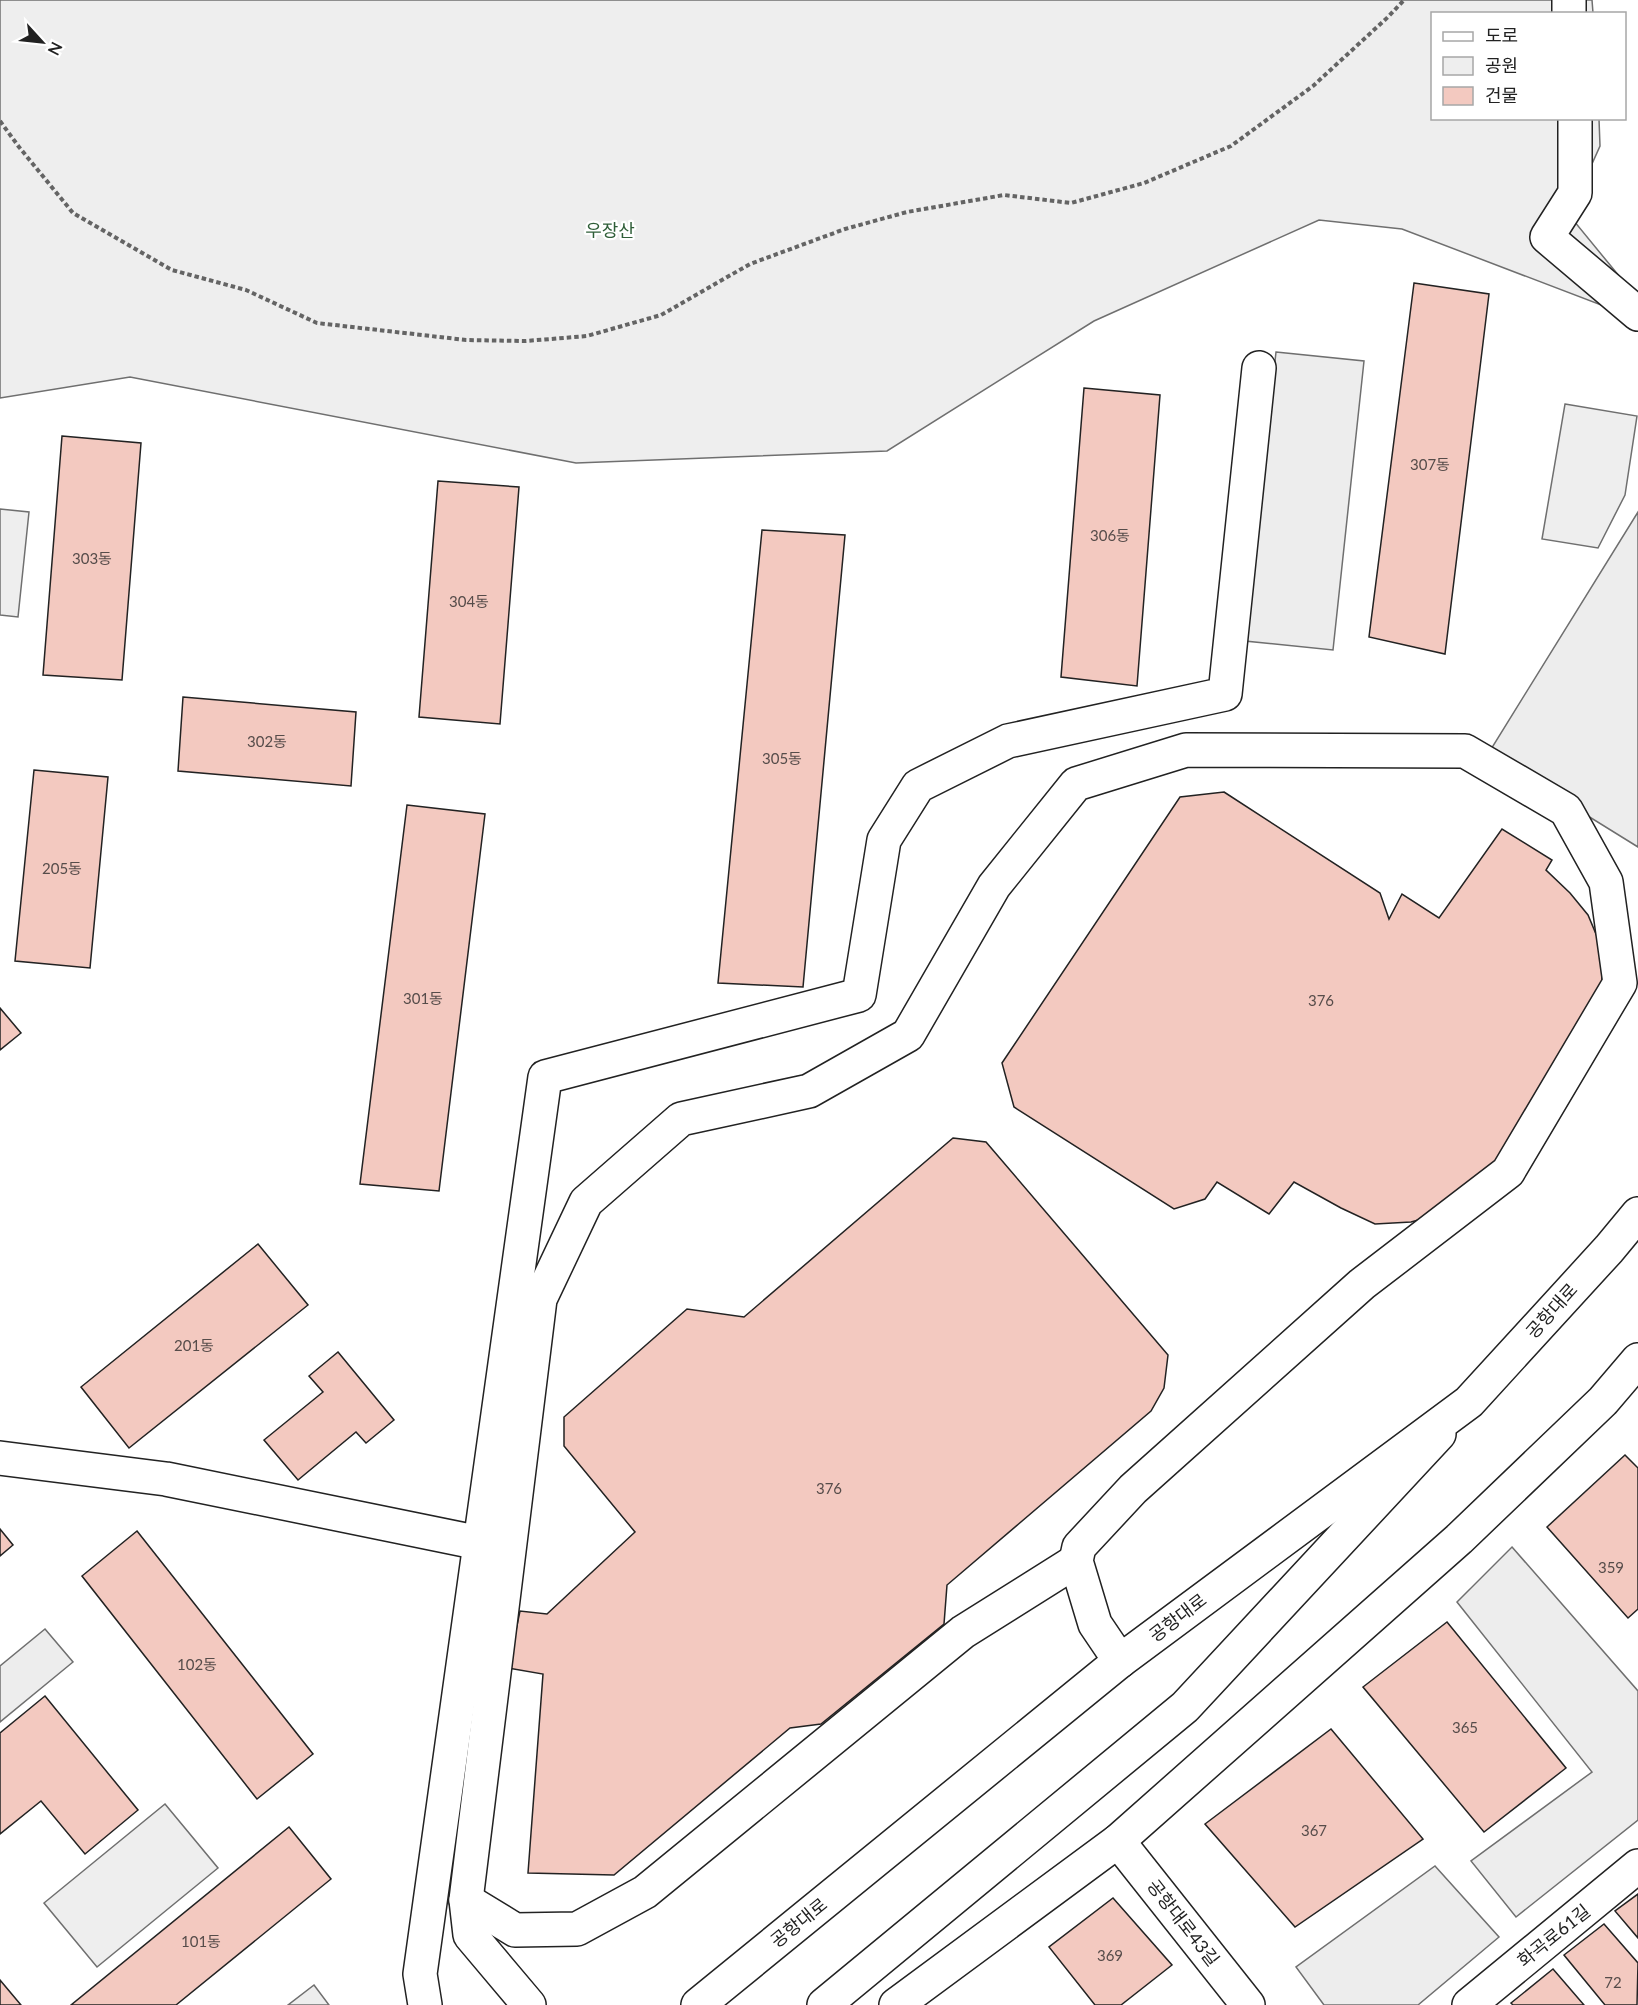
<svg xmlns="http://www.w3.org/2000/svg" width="1638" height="2005" viewBox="0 0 1638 2005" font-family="Lato,'Noto Sans KR',sans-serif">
  <rect width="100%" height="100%" fill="#fff"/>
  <g fill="#eee" stroke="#6f6f6f" stroke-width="1.5">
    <path d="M0,0H1592L1593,13L1432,14V118L1599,119L1600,146L1569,215L1638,299L1609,308L1402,229L1319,220L1094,321L887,451L576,463L130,377L0,398Z"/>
    <path d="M1565,404L1637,416L1625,495L1598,548L1542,539Z"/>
    <path d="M0,509L29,512L18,617L0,615Z"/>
    <path d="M165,1804L218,1868L97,1967L44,1903Z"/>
  </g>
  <g fill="#ededed" stroke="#6f6f6f" stroke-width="1.5">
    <path d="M1276,352L1364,361L1333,650L1245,641Z"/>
    <path d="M1638,512V847L1488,754Z"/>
    <path d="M1512,1547L1638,1691V1820L1516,1917L1471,1861L1592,1772L1457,1602Z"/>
    <path d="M45,1629L73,1662L0,1722V1666Z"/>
    <path d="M1435,1866L1499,1937L1418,2005H1324L1296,1967Z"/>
    <path d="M314,1985L329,2005H288Z"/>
  </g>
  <g fill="#f3c9c0" stroke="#222" stroke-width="1.5">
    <path d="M1414,283L1489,294L1445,654L1369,637Z"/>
    <path d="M1084,388L1160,395L1137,686L1061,677Z"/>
    <path d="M62,436L141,443L122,680L43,675Z"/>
    <path d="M438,481L519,487L500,724L419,717Z"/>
    <path d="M762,530L845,535L803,987L718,983Z"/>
    <path d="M183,697L356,712L351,786L178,771Z"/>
    <path d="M34,770L108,777L90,968L15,961Z"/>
    <path d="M1224,792L1380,893L1389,919L1402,894L1439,918L1502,829L1552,860L1546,870L1570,893L1588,915L1601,946L1602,982L1480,1193L1451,1211L1411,1222L1375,1224L1341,1208L1294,1182L1269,1214L1217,1182L1205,1199L1174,1209L1014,1107L1002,1063L1180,797Z"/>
    <path d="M407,805L485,814L439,1191L360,1184Z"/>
    <path d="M0,1008L21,1033L0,1050Z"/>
    <path d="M953,1138L986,1142L1168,1355L1164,1388L1151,1411L947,1585L944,1624L821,1724L790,1728L614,1875L528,1873L543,1674L508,1668L520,1611L547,1614L635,1532L564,1446V1417L687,1309L744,1317Z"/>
    <path d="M258,1244L308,1305L129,1448L81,1387Z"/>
    <path d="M338,1352L394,1420L366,1443L356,1432L298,1480L264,1440L323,1392L309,1376Z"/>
    <path d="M1625,1455L1638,1468V1609L1628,1618L1547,1527Z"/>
    <path d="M0,1529L13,1545L0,1556Z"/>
    <path d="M137,1531L313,1754L257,1799L82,1576Z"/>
    <path d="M1447,1622L1566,1768L1484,1832L1363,1687Z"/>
    <path d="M45,1696L138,1810L85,1854L41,1801L0,1834V1733Z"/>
    <path d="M1331,1729L1423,1839L1295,1927L1205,1824Z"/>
    <path d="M289,1827L331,1879L176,2005H71Z"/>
    <path d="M1638,1894V1938L1615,1911Z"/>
    <path d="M1113,1898L1172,1965L1121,2005H1095L1049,1947Z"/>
    <path d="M1604,1924L1638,1963L1637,2005H1605L1564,1955Z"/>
    <path d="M1553,1969L1584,2005H1513L1511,2003Z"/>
    <path d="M0,1980L21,2005H0Z"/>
  </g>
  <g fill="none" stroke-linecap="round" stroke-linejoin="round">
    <g stroke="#222" stroke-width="36">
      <g id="minor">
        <path d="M1569,0V14"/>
        <path d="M1575,118V193L1547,237L1638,314"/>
        <path d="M0,1458L166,1479L480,1543"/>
        <path d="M1118,1841L1248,2005"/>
        <path d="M466,1900L515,1930L577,1929L645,1892L963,1632L1076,1561"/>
        <path d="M425,2005L420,1974L545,1077L859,995L884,840L918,786L1008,741L1225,694L1259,368"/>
        <path d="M529,2005L470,1935L466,1900L540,1299L586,1202L681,1119L809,1091L908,1035L994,886L1076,784L1186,750L1465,751L1566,810L1606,882L1620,983L1508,1172L1362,1284L1133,1489L1079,1547L1076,1561L1095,1624L1120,1661"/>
        <path d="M824,2005L1185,1707L1439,1434"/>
        <path d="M1469,2005L1638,1866"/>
      </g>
    </g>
    <g stroke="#222" stroke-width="36">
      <g id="major">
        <path d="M698,2005L1120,1661L1469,1402L1609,1249L1638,1214"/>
        <path d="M896,2005L1118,1841L1459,1539L1603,1401L1638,1360"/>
      </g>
    </g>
    <path stroke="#646464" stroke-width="4" stroke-dasharray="4.5 3" stroke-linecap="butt" d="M0,121L19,147L73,213L172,270L246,290L317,323L466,340L526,341L587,336L661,315L750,264L845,229L907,212L1004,195L1071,203L1144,183L1231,146L1313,86L1388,17L1404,0"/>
    <use href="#minor" stroke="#fff" stroke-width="33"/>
    <use href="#major" stroke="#fff" stroke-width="33"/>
  </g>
  <g text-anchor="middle" stroke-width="4.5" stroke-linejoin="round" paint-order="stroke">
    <g font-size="15" fill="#564c4a">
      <text x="1430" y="470">307동</text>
      <text x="1110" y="541">306동</text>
      <text x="92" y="564">303동</text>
      <text x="469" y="607">304동</text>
      <text x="267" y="747">302동</text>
      <text x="782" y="764">305동</text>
      <text x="62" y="874">205동</text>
      <text x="423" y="1004">301동</text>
      <text x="1321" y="1006">376</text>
      <text x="194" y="1351">201동</text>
      <text x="829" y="1494">376</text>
      <text x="1611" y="1573">359</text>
      <text x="197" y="1670">102동</text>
      <text x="1465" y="1733">365</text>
      <text x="1314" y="1836">367</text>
      <text x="201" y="1947">101동</text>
      <text x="1110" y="1961">369</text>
      <text x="1613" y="1988">72</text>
    </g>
    <g font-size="18" fill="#2f5e38" stroke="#fff">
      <text x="610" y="237">우장산</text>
    </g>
    <g font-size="18" fill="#222" stroke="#fff">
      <text transform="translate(1552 1311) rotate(-48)" y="6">공항대로</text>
      <text transform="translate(1178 1618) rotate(-37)" y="6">공항대로</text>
      <text transform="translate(799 1923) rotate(-39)" y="6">공항대로</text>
      <text transform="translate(1183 1923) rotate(52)" y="6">공항대로43길</text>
      <text transform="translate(1554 1936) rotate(-39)" y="6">화곡로61길</text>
    </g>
  </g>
  <rect x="1431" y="12" width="195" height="108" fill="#ffffff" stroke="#a7a7a7" stroke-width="1.5"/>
  <rect x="1443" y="32" width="30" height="9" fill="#ffffff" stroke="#a7a7a7" stroke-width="1.5"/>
  <text x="1485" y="42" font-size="18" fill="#222222">도로</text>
  <rect x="1443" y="57" width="30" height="18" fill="#eeeeee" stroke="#a7a7a7" stroke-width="1.5"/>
  <text x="1485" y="72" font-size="18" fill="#222222">공원</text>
  <rect x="1443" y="87" width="30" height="18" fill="#f3c9c0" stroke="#a7a7a7" stroke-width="1.5"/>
  <text x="1485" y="102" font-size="18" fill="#222222">건물</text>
  <g transform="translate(42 42) rotate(117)" stroke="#ffffff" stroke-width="4.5" paint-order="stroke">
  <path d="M0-4.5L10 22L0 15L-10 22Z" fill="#222222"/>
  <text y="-9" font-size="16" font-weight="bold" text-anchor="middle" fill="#222222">N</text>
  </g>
</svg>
